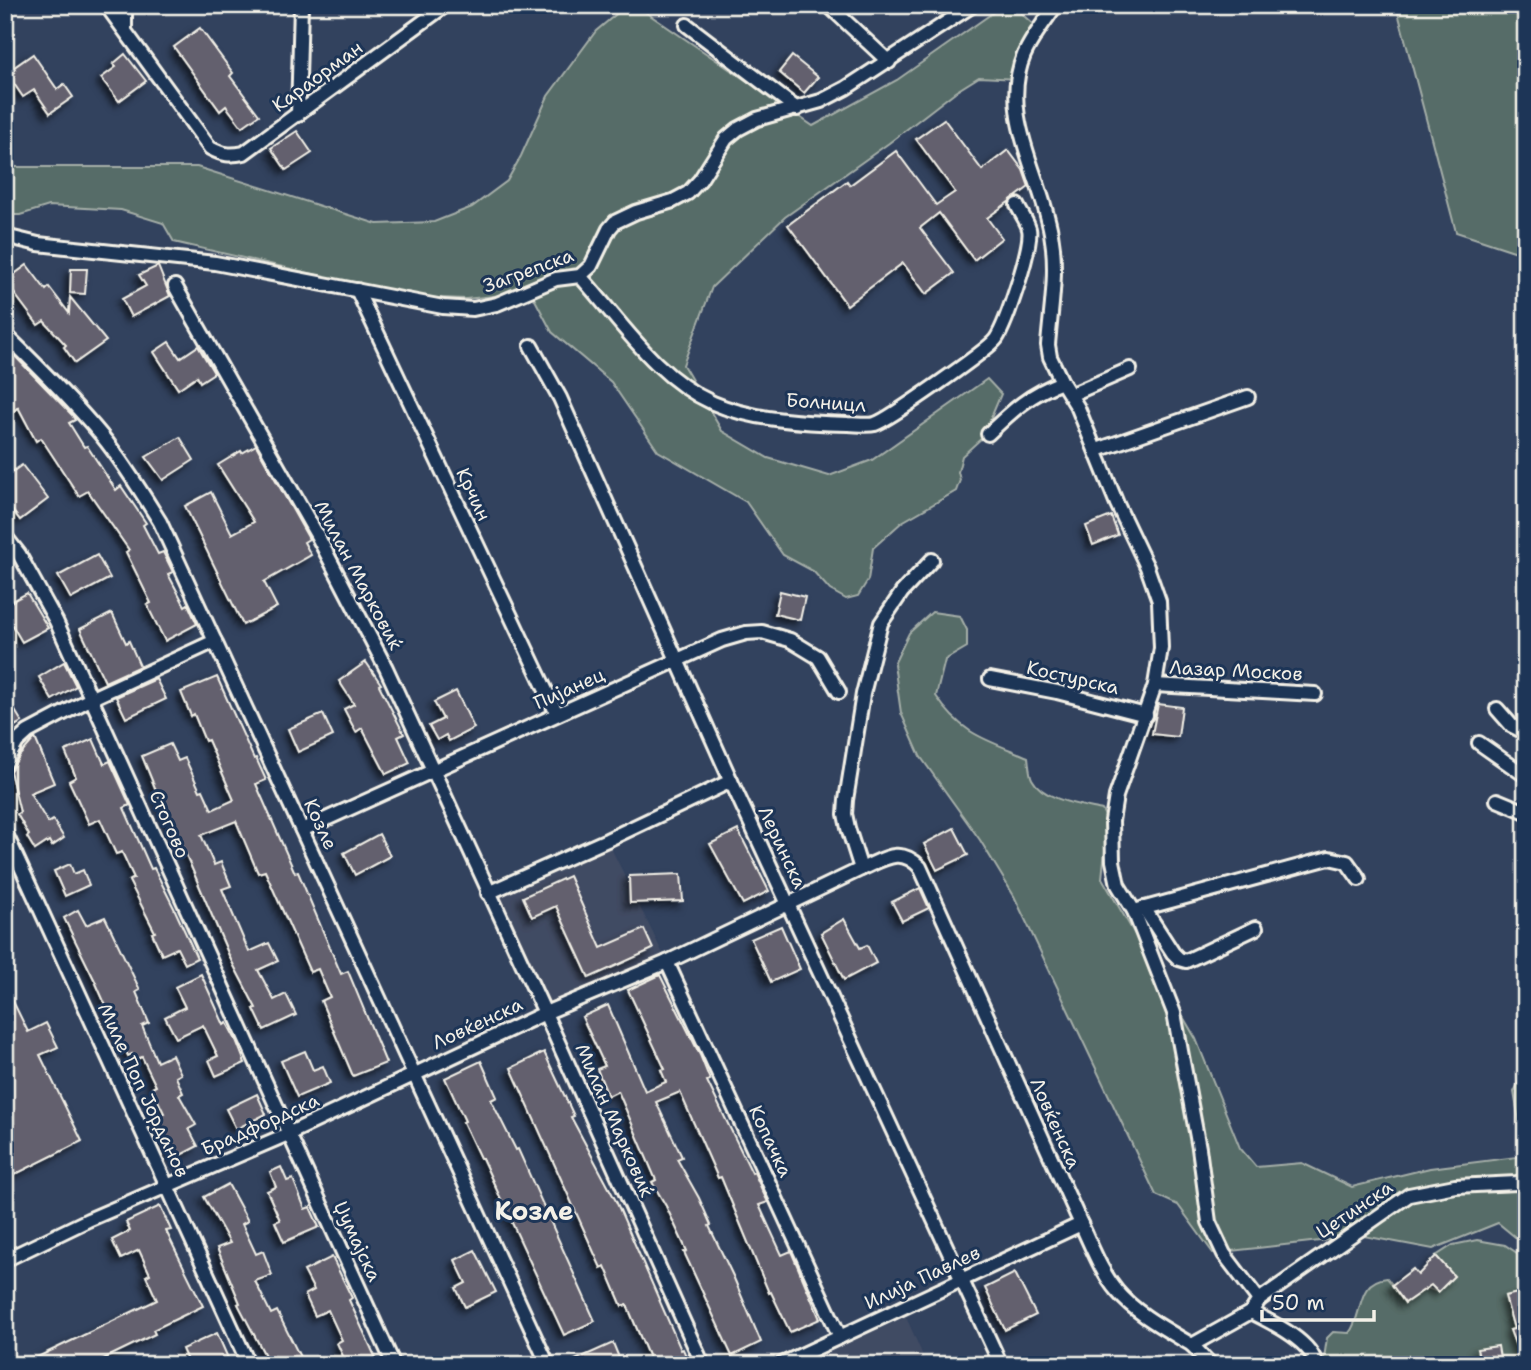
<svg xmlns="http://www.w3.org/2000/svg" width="1531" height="1370" viewBox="0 0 1531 1370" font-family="'Shantell Sans',sans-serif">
  <defs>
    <filter id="shadow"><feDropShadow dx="-4.5" dy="4.5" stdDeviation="3.5" flood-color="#0009"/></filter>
  </defs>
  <rect width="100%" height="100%" fill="#32425e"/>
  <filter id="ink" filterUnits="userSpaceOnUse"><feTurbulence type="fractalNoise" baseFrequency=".0143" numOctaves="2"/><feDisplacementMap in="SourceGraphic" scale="14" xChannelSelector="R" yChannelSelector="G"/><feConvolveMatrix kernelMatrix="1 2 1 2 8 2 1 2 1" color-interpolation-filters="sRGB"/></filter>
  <g filter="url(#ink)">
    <g fill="#414b63">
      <path d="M607,840L667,962L545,1013L488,893Z"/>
      <path d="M906,1317L927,1365H801Z"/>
    </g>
    <g fill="#566c67" stroke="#a5aea8" stroke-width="2">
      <path d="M627,5H635L813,126L897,80L1004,5H1012L1035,26L1018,79L979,77L955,92L889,143L785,217L712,287L683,365L722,431L768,458L829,476L872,460L987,379L1001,394L983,437L962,456L958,472L960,480L956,491L902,522L873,548L868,580L858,596L846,599L830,590L813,571L783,555L746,502L658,451L611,382L552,332L533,296L512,294L466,299L413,297L174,242L163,223L121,210L49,206L20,215H5V167H197L377,224L434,222L472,207L507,181L521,156L548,96L596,31Z"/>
      <path d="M1396,5H1526V255L1456,232Z"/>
      <path d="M932,612L960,616L967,630V647L945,660L936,696C962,735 987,740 1028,757C1029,764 1029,773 1032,779C1043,800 1080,805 1102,810L1108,822L1102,878L1196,1039L1240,1148L1256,1167L1302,1163L1352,1187L1430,1168L1525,1156L1514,1092L1526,1068V1246L1498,1223L1433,1249L1364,1236L1213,1253L1178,1205L1156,1195L1014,896L980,840L920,756L901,713L894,664L909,633Z"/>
      <path d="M1477,1240L1505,1245L1526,1259V1365H1323L1327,1338L1333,1332L1349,1333C1364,1315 1355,1281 1387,1278L1406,1302L1427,1288L1438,1292L1454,1276L1436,1256L1453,1245Z"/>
    </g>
    <g fill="#64616e" stroke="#f4f1e8" stroke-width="2" filter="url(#shadow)">
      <path d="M200,28L233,73L230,76L259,115L242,127L226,106L220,111L174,47Z"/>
      <path d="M33,54L57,89L64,84L73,97L50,113L34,90L23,97L8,75L15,70L13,68Z"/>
      <path d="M125,54L146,81L119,101L101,78L116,67L113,64Z"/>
      <path d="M792,56L818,77L804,93L779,72Z"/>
      <path d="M944,119L982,170L1008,150L1023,170L1029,187L987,218L1002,238L974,260L939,213L920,228L954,273L926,294L903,263L847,305L788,225L847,181L850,185L896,151L936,205L955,192L916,139Z"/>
      <path d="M297,131L312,153L286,170L271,148Z"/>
      <path d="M27,265L46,290L49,287L69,313L70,297L106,341L75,363L64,347L66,345L44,321L38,325L5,281Z"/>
      <path d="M158,266L170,296L131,317L122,299L146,286L139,275Z"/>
      <path d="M71,269H87L85,294L70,293Z"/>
      <path d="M169,342L180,358L198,346L214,373L200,382L197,376L178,389L154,352Z"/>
      <path d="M5,346L72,415L75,420L69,423L84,447L87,446L116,490L121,486L146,523L143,525L158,554L163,552L173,572L168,574L185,606L188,604L197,624L165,641L147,605L151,603L126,552L129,550L88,491L79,496L41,438L36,441L18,407L14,411L5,403Z"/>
      <path d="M180,437L194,460L163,480L146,457Z"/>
      <path d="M256,445L309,539L304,542L311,555L264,582L277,607L243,625L185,506L211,492L232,534L254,522L218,465L241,451L242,453Z"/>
      <path d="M22,465L48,499L20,520L5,501V477Z"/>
      <path d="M1111,516L1118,535L1093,545L1086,526Z"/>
      <path d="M97,555L110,578L71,599L58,576Z"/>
      <path d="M780,591L805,597L800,620L775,614Z"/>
      <path d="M27,593L48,628L22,642L5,613V605Z"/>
      <path d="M112,613L126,643L129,641L140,666L105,682L80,629Z"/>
      <path d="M64,662L76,686L52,700L39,677Z"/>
      <path d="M366,662L381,684L379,685L404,734L398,737L410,763L386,774L362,728L356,732L344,709L354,704L339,681Z"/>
      <path d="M217,677L254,759L256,758L266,780L256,784L295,873L298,872L341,974L348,971L386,1063L353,1076L321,1001L330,997L318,969L310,972L265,871L258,873L236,821L201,835L214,865L221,862L231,886L222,889L249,952L269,943L278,961L258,970L274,1000L286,994L296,1015L264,1030L254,1009L256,1008L231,960L181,843L178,844L142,756L170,744L178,761L185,758L200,791L203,790L212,810L234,800L208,740L205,741L194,714L191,716L181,692Z"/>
      <path d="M156,679L166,699L126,718L116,697Z"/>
      <path d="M456,691L474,728L449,741L446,735L437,740L429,726L443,719L434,702Z"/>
      <path d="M5,694L22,722L5,731Z"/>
      <path d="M1158,704L1182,707L1178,737L1152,734Z"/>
      <path d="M323,714L333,736L298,752L288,729Z"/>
      <path d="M35,738L54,783L30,793L48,823L53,820L64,838L52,846L49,841L35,850L27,837L29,835L17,814L20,812L10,771L20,755Z"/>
      <path d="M93,739L104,764L110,761L130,805L124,808L140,844L151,869L154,868L174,908L197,958L185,964L177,948L162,955L152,933L155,932L129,881L134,878L122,852L116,854L100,819L89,824L69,781L76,777L65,751Z"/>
      <path d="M954,828L968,855L937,870L924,844Z"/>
      <path d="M738,830L769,891L743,904L710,844Z"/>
      <path d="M379,834L390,856L355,875L344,853Z"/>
      <path d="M70,864L74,874L83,870L89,885L65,896L54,871Z"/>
      <path d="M681,874L683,901L630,903L629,876Z"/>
      <path d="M569,876L601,948L644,929L653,949L589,978L556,906L532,917L523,897Z"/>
      <path d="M920,888L929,908L902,921L892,902Z"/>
      <path d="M78,910L86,925L105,917L140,990L136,992L149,1023L142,1026L157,1062L172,1055L181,1074L176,1077L183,1093L179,1095L196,1125L189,1129L198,1146L175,1158L153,1119L164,1113L152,1088L156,1086L142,1057L134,1060L132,1054L128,1056L95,981L64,918Z"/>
      <path d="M844,919L860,948L867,945L876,963L844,980L821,933Z"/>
      <path d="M781,926L800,969L771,982L751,939Z"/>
      <path d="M201,974L224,1025L227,1023L236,1040L245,1063L216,1076L209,1060L218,1056L203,1025L176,1038L165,1017L185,1007L175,987Z"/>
      <path d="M660,975L700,1055L710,1080L707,1081L752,1173L754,1172L763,1192L768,1202L759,1205L782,1255L791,1251L820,1319L790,1332L771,1292L769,1293L721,1177L718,1178L680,1092L656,1102L682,1157L677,1159L699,1198L711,1225L709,1226L733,1276L761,1342L732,1356L684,1252L687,1251L666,1206L652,1182L656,1180L618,1091L608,1096L597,1069L605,1066L582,1017L608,1005L645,1091L666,1082L661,1070L665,1069L628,990Z"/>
      <path d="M5,985L28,1032L46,1023L58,1047L40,1055L82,1141L10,1177L5,1166Z"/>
      <path d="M305,1051L313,1070L323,1066L330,1083L297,1097L281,1061Z"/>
      <path d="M544,1052L574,1116L571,1117L616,1201L681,1350L683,1349L690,1365H652L627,1305L622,1306L605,1266L601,1268L511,1068Z"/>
      <path d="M481,1061L497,1097L491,1100L516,1150L518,1149L595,1321L564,1335L482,1158H480L463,1122L465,1121L445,1078Z"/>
      <path d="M257,1094L266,1114L236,1129L226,1109Z"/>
      <path d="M281,1167L287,1181L293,1179L305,1209L310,1207L319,1227L284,1242L275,1222L280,1220L267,1191L276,1187L270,1172Z"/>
      <path d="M228,1184L248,1221L242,1224L256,1254L263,1251L272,1275L255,1281L271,1314L277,1311L304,1365H270L238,1304L240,1303L217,1248L230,1243L204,1197Z"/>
      <path d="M160,1206L171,1230L166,1231L203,1306L153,1330L155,1334L91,1365H21L157,1300L146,1276L150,1274L139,1250L121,1259L112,1240L130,1231L126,1222Z"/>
      <path d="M475,1250L496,1292L465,1307L456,1288L466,1283L455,1260Z"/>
      <path d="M1436,1256L1454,1276L1438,1292L1431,1285L1405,1303L1392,1285L1413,1269L1418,1275Z"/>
      <path d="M332,1257L352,1298L349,1300L379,1365H347L337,1343L342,1340L328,1310L315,1316L305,1295L314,1290L304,1271Z"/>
      <path d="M1015,1273L1036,1315L1005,1330L985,1288Z"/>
      <path d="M1526,1291V1365H1523L1510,1330L1514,1329L1505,1296Z"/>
      <path d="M217,1333L231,1365H189L182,1349Z"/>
      <path d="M613,1343L622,1365H564Z"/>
      <path d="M1498,1346L1500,1358L1481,1365L1477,1349Z"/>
    </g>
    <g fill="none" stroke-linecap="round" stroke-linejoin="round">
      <g stroke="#f4f1e8" stroke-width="18">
        <g id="street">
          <path d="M106,5L210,148C223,155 230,156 244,153L446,5"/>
          <path d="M828,5L889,62"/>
          <path d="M1056,5C1045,21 1032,37 1024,55C999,115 1041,175 1051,233C1058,271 1051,307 1048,345L1050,357L1062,382"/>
          <path d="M687,25L797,109"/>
          <path d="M125,29V5"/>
          <path d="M298,115L301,5"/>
          <path d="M5,236L38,244L215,263L443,307L473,309L497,304L556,279L580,276L591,266L609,229L615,222L636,212L673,201L688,193L700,180L726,139L738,129L757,119L821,101L846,88L973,5"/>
          <path d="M580,276C621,321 655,377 713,403C752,420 806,423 848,424C856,424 867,426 875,424C888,420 988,350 996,339C1006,324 1033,245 1029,229C1027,221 1020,212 1017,205"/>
          <path d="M175,286L317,535L386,668L545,1013L703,1365"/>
          <path d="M357,290L557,714"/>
          <path d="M5,334C39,367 72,400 102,436C124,463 142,493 160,522L548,1365"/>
          <path d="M531,346L560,398L731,781L1001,1365"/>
          <path d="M1070,395L1130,369"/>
          <path d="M988,434C1013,410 1030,394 1062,382L1078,408L1117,504L1147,567L1159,601L1161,648L1155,685L1116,796L1112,821L1113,861L1118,885L1134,911L1174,1013L1199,1148L1209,1222L1224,1254L1259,1300"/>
          <path d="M1097,450L1248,397"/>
          <path d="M5,536L19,554L56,621L394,1365"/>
          <path d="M990,679L1057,692L1146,715"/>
          <path d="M1155,685L1315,694"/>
          <path d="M1497,709L1512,726L1526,733"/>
          <path d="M1479,743L1526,776"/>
          <path d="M5,764L17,742L28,732L92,698L215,641"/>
          <path d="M1497,800L1526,812"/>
          <path d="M302,830L722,640L746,633L762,632L790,640L818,657L839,692"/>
          <path d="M5,832L249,1365"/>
          <path d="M861,869L848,828L845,814L846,800L863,694L881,623L902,592L932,560"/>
          <path d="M488,893L607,840L731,781"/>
          <path d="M1144,908L1173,953L1179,959L1186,961L1256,928"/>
          <path d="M1134,911L1329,858L1347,862L1359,879"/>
          <path d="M667,962L840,1337"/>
          <path d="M5,1260L88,1220L288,1134L545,1013L667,962L861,869C884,859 900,846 920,867L1081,1224C1092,1247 1101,1272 1117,1291C1136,1314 1167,1330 1192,1345L1251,1312L1259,1300L1409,1195L1455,1186L1517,1183L1526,1180"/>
          <path d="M1251,1312C1271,1322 1312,1341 1316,1365"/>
          <path d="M1192,1345L1211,1365"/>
          <path d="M780,1365L1081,1224"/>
        </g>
      </g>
      <use href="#street" stroke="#1d3557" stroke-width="12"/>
    </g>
  </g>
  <g text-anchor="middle" stroke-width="6" stroke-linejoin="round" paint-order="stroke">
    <g font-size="19" fill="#f4f1e8" stroke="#1d3557">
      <text transform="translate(317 76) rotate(-36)" y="7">Караорман</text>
      <text transform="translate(528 270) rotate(-20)" y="7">Загрепска</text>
      <text transform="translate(826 402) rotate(4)" y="7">Болницл</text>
      <text transform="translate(474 494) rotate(65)" y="7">Крчин</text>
      <text transform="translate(359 575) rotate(62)" y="7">Милан Марковиќ</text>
      <text transform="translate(1236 670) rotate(3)" y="7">Лазар Москов</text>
      <text transform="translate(1073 677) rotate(13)" y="7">Костурска</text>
      <text transform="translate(569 688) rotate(-24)" y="7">Пијанец</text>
      <text transform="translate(170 824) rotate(66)" y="7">Стогово</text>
      <text transform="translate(321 824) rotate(65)" y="7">Козле</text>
      <text transform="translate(783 847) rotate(65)" y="7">Леринска</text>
      <text transform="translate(477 1023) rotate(-25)" y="7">Ловќенска</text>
      <text transform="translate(144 1090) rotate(65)" y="7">Миле Поп Јорданов</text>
      <text transform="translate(615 1120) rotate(66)" y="7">Милан Марковиќ</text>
      <text transform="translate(1056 1123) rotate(66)" y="7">Ловќенска</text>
      <text transform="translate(260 1124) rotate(-24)" y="7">Брадфордска</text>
      <text transform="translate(771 1141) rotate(65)" y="7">Копачка</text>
      <text transform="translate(1354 1209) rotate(-34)" y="7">Цетинска</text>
      <text transform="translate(358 1241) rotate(65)" y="7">Џумајска</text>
      <text transform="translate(922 1277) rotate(-25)" y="7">Илија Павлев</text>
    </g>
    <g font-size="26" font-weight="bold" fill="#f4f1e8" stroke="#1d3557">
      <text x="534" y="1220">Козле</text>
    </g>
  </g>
  <rect width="1531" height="1370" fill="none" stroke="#1d3557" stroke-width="28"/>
  <rect x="14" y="14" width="1503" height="1342" fill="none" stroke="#f4f1e8" stroke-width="2.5" filter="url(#ink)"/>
  <path d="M1262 1310v10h112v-10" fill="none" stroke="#f4f1e8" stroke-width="3.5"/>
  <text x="1272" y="1310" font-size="21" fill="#f4f1e8" stroke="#1d3557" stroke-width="5" paint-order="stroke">50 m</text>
</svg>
